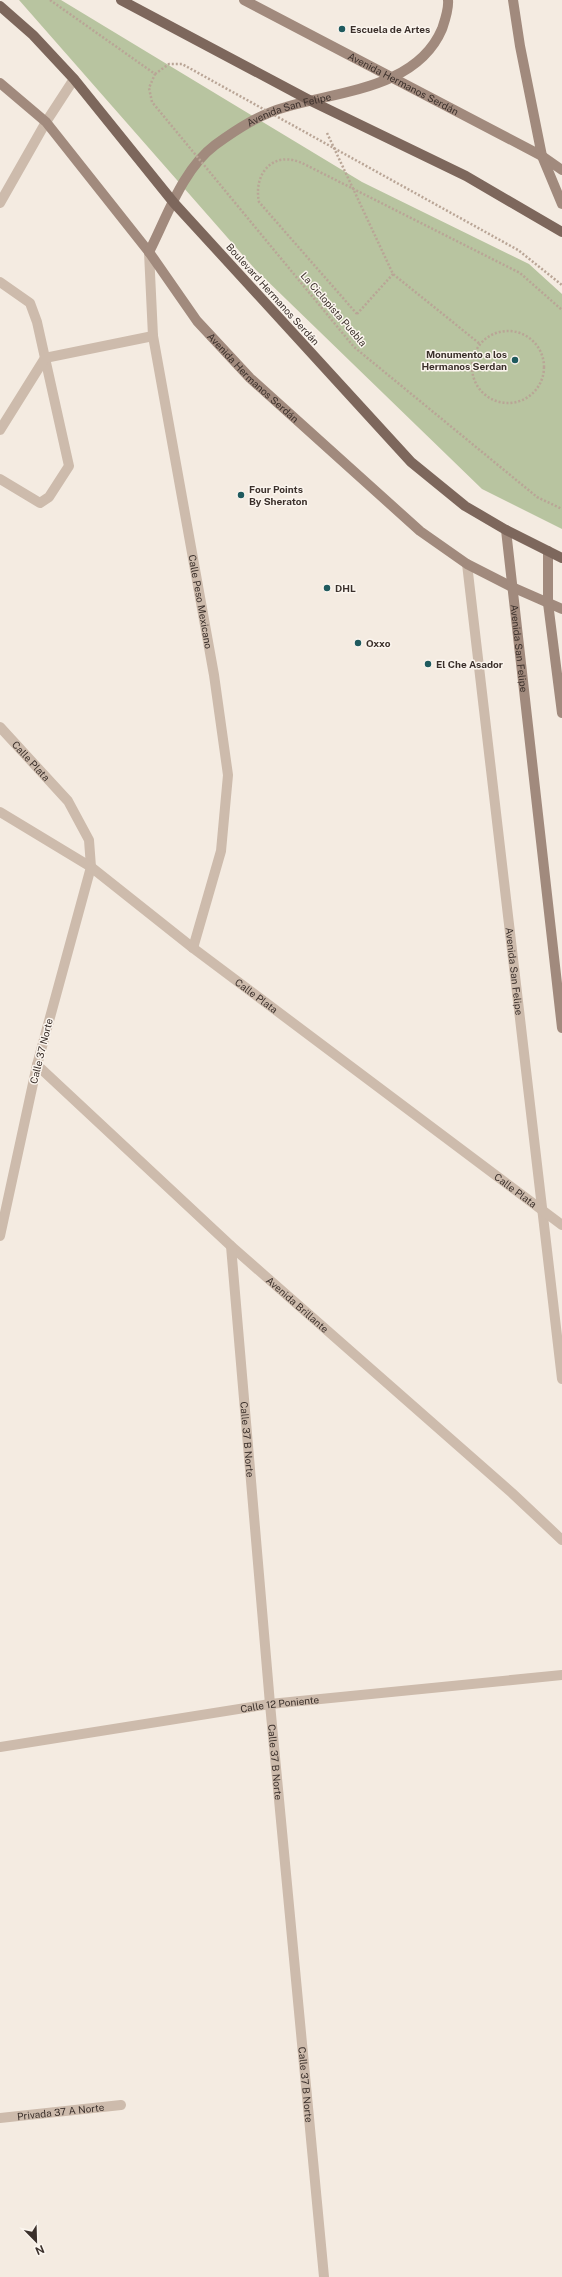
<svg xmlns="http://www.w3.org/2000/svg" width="562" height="2277" viewBox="0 0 562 2277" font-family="'Public Sans',sans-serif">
  <rect width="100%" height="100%" fill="#f4ebe1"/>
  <path fill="#b8c4a0" d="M19,0H61L362,182L529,264L562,294V529L482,489L255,269Z"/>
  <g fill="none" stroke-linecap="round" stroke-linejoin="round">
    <g stroke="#b9a596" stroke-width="2.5" stroke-dasharray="2 2" stroke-linecap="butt">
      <path d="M327,133L393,274L480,344"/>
      <path d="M357,314L393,274"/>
      <circle cx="508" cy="367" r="36"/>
    </g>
    <g stroke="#cdbbac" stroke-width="10">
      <path d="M0,203L46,122L74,79"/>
      <path d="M0,282L30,303L37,322L69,466L49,497L40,503L0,479"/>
      <path d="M0,430L45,358L153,336"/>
    </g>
    <g stroke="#cdbbac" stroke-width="10">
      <path id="s1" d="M149,252L153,336L214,675L228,775L221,851L193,948"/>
      <path id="s2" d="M467,564L562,1379"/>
      <path id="s3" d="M0,727L68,801L89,840L91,867L37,1065L0,1236"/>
      <path id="s4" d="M0,812L91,867L193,948L562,1225"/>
      <path id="s5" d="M37,1065L231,1246L512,1493L562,1540"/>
      <path id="s6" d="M231,1246L270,1704L324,2277"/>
      <path id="s7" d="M0,1747L270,1704L562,1675"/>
      <path id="s8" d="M0,2118L121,2105"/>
    </g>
    <g stroke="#a18a7d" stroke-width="10">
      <path id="s9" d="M244,0L542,156L562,170"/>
      <path d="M513,0L520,46L542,156L562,204"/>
      <path id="s10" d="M0,83L46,122L149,252L197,321L250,378L420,531L467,564L512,587L562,609"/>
      <path id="s11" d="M149,252C167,217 182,170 215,145C237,129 260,114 286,107C340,91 417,88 442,29C445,20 449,9 448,0"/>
      <path id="s12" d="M506,530L562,1028"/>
      <path d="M548,551V603L562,713"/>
    </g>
    <g stroke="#7d675c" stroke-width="10">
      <path d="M121,0L311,101L466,176L562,232"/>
      <path d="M0,6L33,35L74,79L174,203L411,462L465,506L506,530L562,558"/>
    </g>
    <g stroke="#b9a596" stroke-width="2.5" stroke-dasharray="2 2" stroke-linecap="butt">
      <path d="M50,0L155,74L149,88L152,102L354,347L537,497L562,509"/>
      <path d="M155,74L169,64H182L518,250L562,285"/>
      <path d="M357,314L259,202C253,173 274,149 304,164L520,273L562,310"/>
    </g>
  </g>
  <g fill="#1f5a5e" stroke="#fbf5ee" stroke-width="1.5">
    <circle cx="342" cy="29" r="4"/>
    <circle cx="515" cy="360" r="4"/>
    <circle cx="241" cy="495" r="4"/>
    <circle cx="327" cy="588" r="4"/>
    <circle cx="358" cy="643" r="4"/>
    <circle cx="428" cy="664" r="4"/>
  </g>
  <g text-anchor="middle" stroke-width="3" stroke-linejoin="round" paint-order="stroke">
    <g font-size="10" font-weight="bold" fill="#3b302b" stroke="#fbf5ee" text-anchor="start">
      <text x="350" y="33">Escuela de Artes</text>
      <text x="507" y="358" text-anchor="end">Monumento a los<tspan x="507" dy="12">Hermanos Serdan</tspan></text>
      <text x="249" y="493">Four Points<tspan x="249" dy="12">By Sheraton</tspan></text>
      <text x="335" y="592">DHL</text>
      <text x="366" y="647">Oxxo</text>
      <text x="436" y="668">El Che Asador</text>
    </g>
    <g font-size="10" fill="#3b302b" stroke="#fbf5ee">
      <text dy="4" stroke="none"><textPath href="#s9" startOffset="180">Avenida Hermanos Serdán</textPath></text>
      <text dy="4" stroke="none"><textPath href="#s11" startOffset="210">Avenida San Felipe</textPath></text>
      <text transform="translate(273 294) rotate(48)" y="4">Boulevard Hermanos Serdán</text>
      <text transform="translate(334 309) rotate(49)" y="4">La Ciclopista Puebla</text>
      <text dy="4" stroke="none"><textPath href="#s10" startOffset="390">Avenida Hermanos Serdán</textPath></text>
      <text dy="4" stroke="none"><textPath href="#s1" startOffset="354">Calle Peso Mexicano</textPath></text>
      <text dy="4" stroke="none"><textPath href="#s12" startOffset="119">Avenida San Felipe</textPath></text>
      <text dy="4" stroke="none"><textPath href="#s3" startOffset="46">Calle Plata</textPath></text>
      <text dy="4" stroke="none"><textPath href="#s2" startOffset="410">Avenida San Felipe</textPath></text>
      <text dy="4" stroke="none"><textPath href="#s4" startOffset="316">Calle Plata</textPath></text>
      <text transform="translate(41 1051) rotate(-76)" y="4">Calle 37 Norte</text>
      <text dy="4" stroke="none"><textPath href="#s4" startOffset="640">Calle Plata</textPath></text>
      <text dy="4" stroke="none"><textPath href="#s5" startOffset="354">Avenida Brillante</textPath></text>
      <text dy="4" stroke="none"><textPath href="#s6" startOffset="194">Calle 37 B Norte</textPath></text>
      <text dy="4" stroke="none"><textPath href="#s7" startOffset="283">Calle 12 Poniente</textPath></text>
      <text dy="4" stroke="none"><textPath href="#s6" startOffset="518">Calle 37 B Norte</textPath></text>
      <text dy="4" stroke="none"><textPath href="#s6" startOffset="842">Calle 37 B Norte</textPath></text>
      <text dy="4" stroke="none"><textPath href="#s8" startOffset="61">Privada 37 A Norte</textPath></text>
    </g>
  </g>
  <g transform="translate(36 2241) rotate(157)" stroke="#fbf5ee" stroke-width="3" paint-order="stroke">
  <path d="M0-3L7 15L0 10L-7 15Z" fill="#3b302b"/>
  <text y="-6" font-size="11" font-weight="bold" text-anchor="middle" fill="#3b302b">N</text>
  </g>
</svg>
